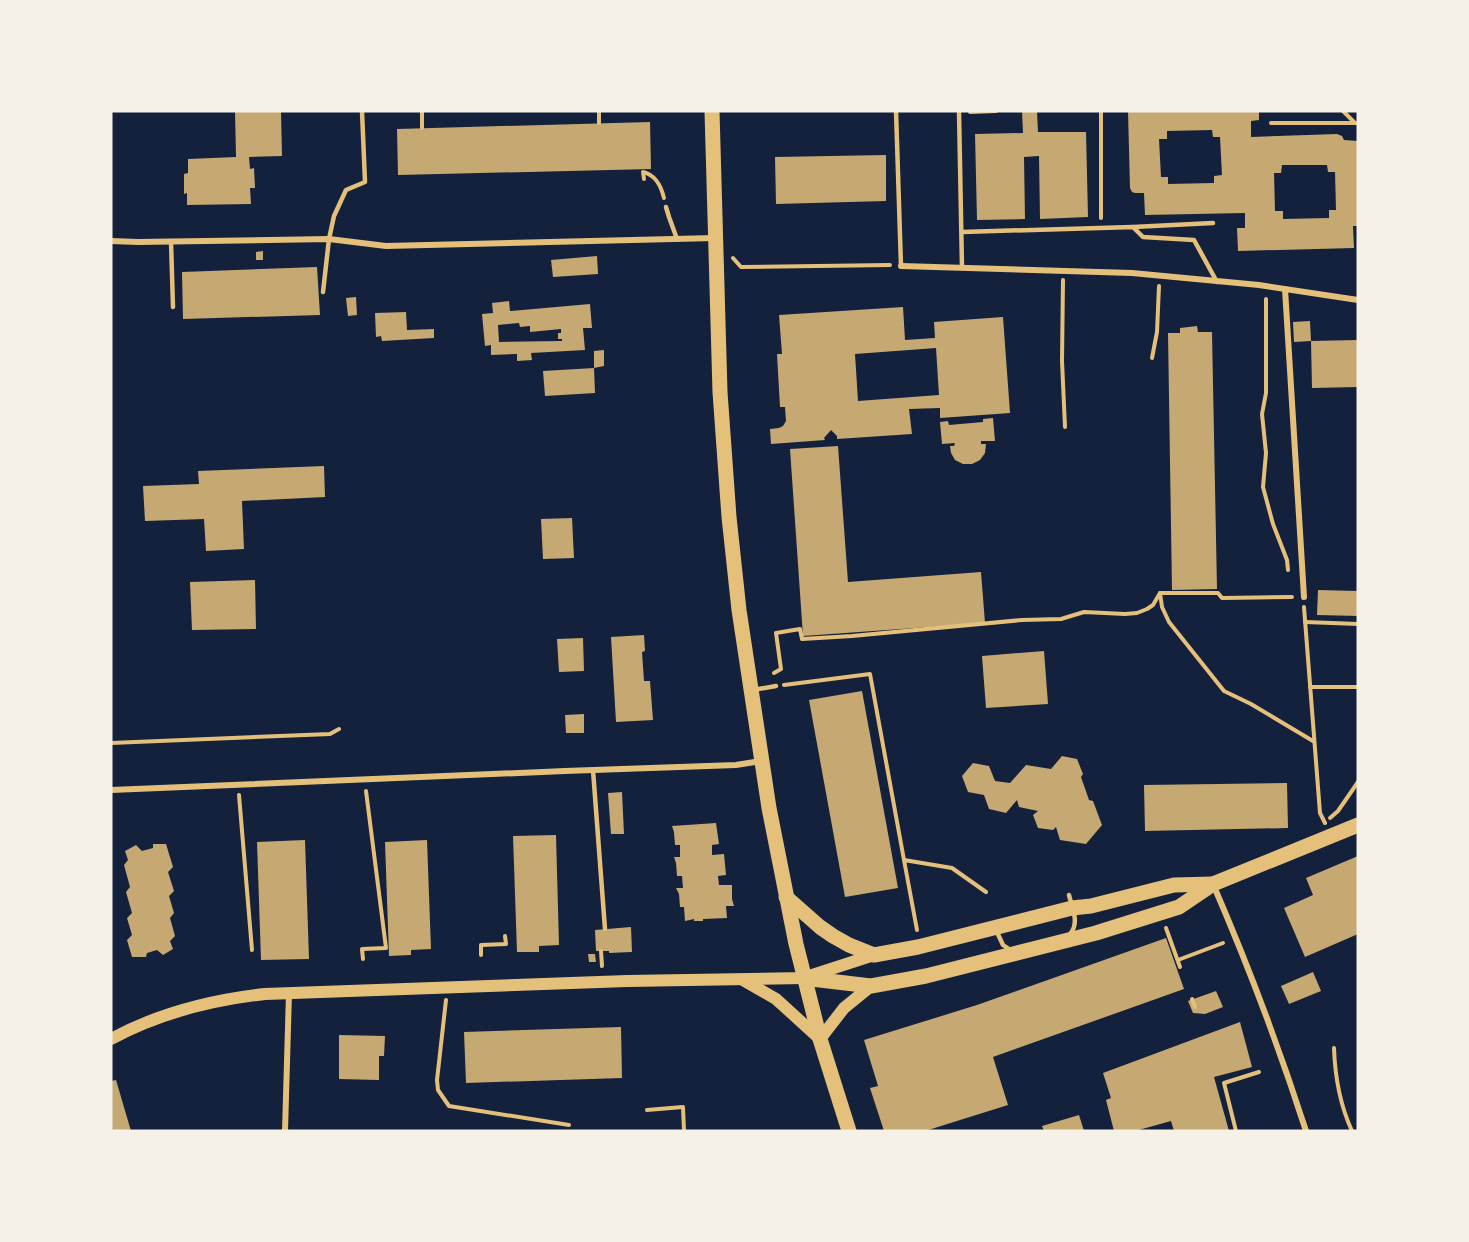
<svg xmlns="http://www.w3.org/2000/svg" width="1469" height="1242" viewBox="0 0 1469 1242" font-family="'Nunito Sans',sans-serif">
  <rect width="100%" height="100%" fill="#14213d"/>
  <g fill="#c6a872" fill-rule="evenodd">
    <path d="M235,111H281L282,156L249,157L250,169L254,168L255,188H250L251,204L187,205V193L184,194V174L188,173V159L236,157Z"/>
    <path d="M1022,111H1037L1038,132H1086L1088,217L1040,219L1039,156L1024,157L1025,219L977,220L975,134L1023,133Z"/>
    <path d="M1128,111H1259V120L1251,121V137L1337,134L1342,136L1344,140L1358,141V226H1353L1354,248L1238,251L1237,228H1245V213L1145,215L1144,193H1135L1132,192L1130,188ZM1212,130L1213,137H1220L1222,175L1214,176V183L1168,184V177H1161L1159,139H1167V131ZM1282,165H1327L1328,172H1335L1336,210H1329V218L1283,219V211H1275L1274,173H1281Z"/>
    <path d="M650,122L651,169L398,175L397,129Z"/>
    <path d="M886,155V201L776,204L775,157Z"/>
    <path d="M263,251V260H256V252Z"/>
    <path d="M597,256L598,274L553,277L551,260Z"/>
    <path d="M317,267L320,315L183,319L182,272Z"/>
    <path d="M356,297L357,315L348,316L346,298Z"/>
    <path d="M509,301L510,311H511L590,304L592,328H583L585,350L531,353L532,360L517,361V354L491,355V345L485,346L482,314L493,313L492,303ZM519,323L520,327L530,326V332L561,329V333H558V339H562V341L499,342L498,325Z"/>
    <path d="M903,307L905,340L935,338L934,322L1003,317L1010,413L940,418V408L909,409L912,434L837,439V436L831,430L824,438L825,440L771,444L770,429L779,428L783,426L786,421L785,407H780L777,354H782L779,315ZM936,348L939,395L858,401L855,354Z"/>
    <path d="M406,312L407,330L434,329V338L382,341L381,336L376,337L375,313Z"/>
    <path d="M1310,321L1311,341L1358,340V387L1312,388L1311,341L1294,342L1293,322Z"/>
    <path d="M1197,326L1198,332H1212L1217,589L1172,590L1168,333H1180V328Z"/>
    <path d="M604,350V366L594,368L595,393L545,396L543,371L594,368V351Z"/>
    <path d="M993,418L995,441H981V444H986L985,453L980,460L972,464H963L955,460L951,453L950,446H954L955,443L942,444L940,422L948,421L949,425L983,422V419Z"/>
    <path d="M838,446L848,582L981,572L985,623L803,636L790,449Z"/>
    <path d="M324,466L325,497L242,501L244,549L206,551L204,519L145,521L143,486L199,484L198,471Z"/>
    <path d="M572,518L574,558L543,559L541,519Z"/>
    <path d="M255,580L256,629L192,630L190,582Z"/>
    <path d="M1318,590L1358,591V616L1317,615Z"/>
    <path d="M644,635L645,651L642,652L644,681H650L653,720L616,722L611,637Z"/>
    <path d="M583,638L584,671L559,672L557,639Z"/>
    <path d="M1044,651L1048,704L986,708L982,656Z"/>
    <path d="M862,691L898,888L845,897L809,700Z"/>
    <path d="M584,714V733H566L565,715Z"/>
    <path d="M1062,756L1077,759L1083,774L1081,777L1089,800L1093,801L1102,825L1086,844L1060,840L1056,827L1053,830L1038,828L1033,815L1038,811L1019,807L1017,800L1006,813L989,809L984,795L968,792L962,776L973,763L989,766L995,781L1010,783L1026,765L1051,769Z"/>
    <path d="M1287,783L1288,828L1145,831L1144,785Z"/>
    <path d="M622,792L624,834H611L608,793Z"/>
    <path d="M716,823L719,844L712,845V855L724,854L726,875L718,876L719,885H732V899L734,906H726L727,918L703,919V921H694V919L685,921L684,907H680L679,894L676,888H683L682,876H677L676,863L674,857H680V845H675L674,832L672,826Z"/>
    <path d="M556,835L559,945L539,946V952H517L513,836Z"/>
    <path d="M305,840L309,959L261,960L257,842Z"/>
    <path d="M427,840L431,949L411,950V955L389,956L385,842Z"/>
    <path d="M153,844H166L173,867L168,872L174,891L169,896L174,913L170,918L175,936L170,941L173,949L163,955L157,950L147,953L146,957H132L127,940L132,935L127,918L132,913L126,892L130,887L124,865L128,860L125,851L136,845L142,851L153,848Z"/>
    <path d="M1358,856V934L1305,957L1284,908L1313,895L1306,878Z"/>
    <path d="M631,927L632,952L609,953V951H596L595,930Z"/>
    <path d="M1166,938L1184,989L993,1057L1008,1105L925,1131H884L870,1088L878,1086L864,1040L977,1005Z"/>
    <path d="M588,954H595L596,962H589Z"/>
    <path d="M1313,972L1321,991L1289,1004L1281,986Z"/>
    <path d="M1216,991L1223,1007L1205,1014L1193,1013L1188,1001Z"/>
    <path d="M1240,1022L1252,1067L1214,1077L1229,1131H1174L1171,1121L1135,1131H1114L1106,1100L1111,1098L1103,1073Z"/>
    <path d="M621,1027L622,1078L466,1083L464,1032Z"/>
    <path d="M339,1035L385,1036L384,1056H379V1080L339,1079Z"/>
    <path d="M116,1080L131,1131H111V1081Z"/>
    <path d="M1079,1115L1084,1131H1044L1042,1126Z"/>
  </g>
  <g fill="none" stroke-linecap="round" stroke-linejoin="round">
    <g stroke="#e5c07b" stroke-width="4">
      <path d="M422,111V128"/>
      <path d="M599,111V123"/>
      <path d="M1101,111V218"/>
      <path d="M1343,111L1355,123"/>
      <path d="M970,112L996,111"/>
      <path d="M1271,123H1358"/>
      <path d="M644,179L643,172C656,175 661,186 664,198"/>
      <path d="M733,258L741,267L890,265"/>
      <path d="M1063,280L1062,361L1065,427"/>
      <path d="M1266,299V393L1262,414L1266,453L1263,487L1273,524L1287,560L1288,570"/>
      <path d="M1152,358L1157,332L1159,286"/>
      <path d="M1292,597L1222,598L1218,593H1160L1162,607L1169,622L1224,691L1251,704L1313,741"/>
      <path d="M1304,607L1320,813L1325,823"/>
      <path d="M1305,622L1358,624"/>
      <path d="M774,673L781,669L776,633L800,629L802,639L852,636L1022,620L1061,619L1084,612L1125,614L1137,613L1147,609L1153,605L1160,593"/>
      <path d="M784,685L870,674L904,860L952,868L986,892"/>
      <path d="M1310,687H1358"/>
      <path d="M111,743L330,734L339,729"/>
      <path d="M239,795L252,950"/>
      <path d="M1330,818L1338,811L1358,782"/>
      <path d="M904,860L917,930"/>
      <path d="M1166,928L1180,967"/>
      <path d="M601,951L602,966"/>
      <path d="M481,955V945L506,944L505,936"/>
      <path d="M363,959L362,949L386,948L366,791"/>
      <path d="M1178,960L1223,943"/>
      <path d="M1192,999L1195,1007"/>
      <path d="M446,1000L437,1080L438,1090L449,1106L569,1125"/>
      <path d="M1334,1048C1335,1077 1340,1105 1352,1131"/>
      <path d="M647,1110L683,1107L684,1131"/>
      <path d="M1236,1131L1224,1083L1259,1072"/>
    </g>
    <g stroke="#e5c07b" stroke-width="4.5">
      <path d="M896,111L901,266"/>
      <path d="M959,111L962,268"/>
      <path d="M666,207L669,217L677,239"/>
      <path d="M1133,227L1213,223"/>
      <path d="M962,232L1133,227L1143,237L1194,240L1217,282"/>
      <path d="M171,241L173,307"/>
      <path d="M323,292L329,239L334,216L346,190L365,182L362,111"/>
      <path d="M753,690L776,686"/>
      <path d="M593,770L605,929"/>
      <path d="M1069,895C1072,908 1080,923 1070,934"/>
      <path d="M996,930L1003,945L1012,951"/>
    </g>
    <g stroke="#e5c07b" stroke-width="6">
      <path d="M111,241L138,242L329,239L386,246L715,238"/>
      <path d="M901,266L1132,273L1259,285L1358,300"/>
      <path d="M1285,289L1304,597"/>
      <path d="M111,790L565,771L736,765L761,761"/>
      <path d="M1213,884C1248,965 1279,1047 1306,1131"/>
      <path d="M285,1131L289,993"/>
    </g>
    <g stroke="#e5c07b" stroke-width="12">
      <path d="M743,980L776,999L820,1039L844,1008L871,986"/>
      <path d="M111,1039C159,1013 211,1000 265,994L627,981L803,978L874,955"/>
    </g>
    <g stroke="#e5c07b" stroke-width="15">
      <path d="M712,111L720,392L729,517L739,610L769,808L796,944L820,1039L849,1131"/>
      <path d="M786,897L820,927L833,936L849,945L874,955L918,947L1072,908L1091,906L1174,885L1213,884"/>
      <path d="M803,978L871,986L926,976L1096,933L1179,907L1213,884L1358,825"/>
    </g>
  </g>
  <rect width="1469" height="1242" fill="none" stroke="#f6f1e7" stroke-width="225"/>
</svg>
